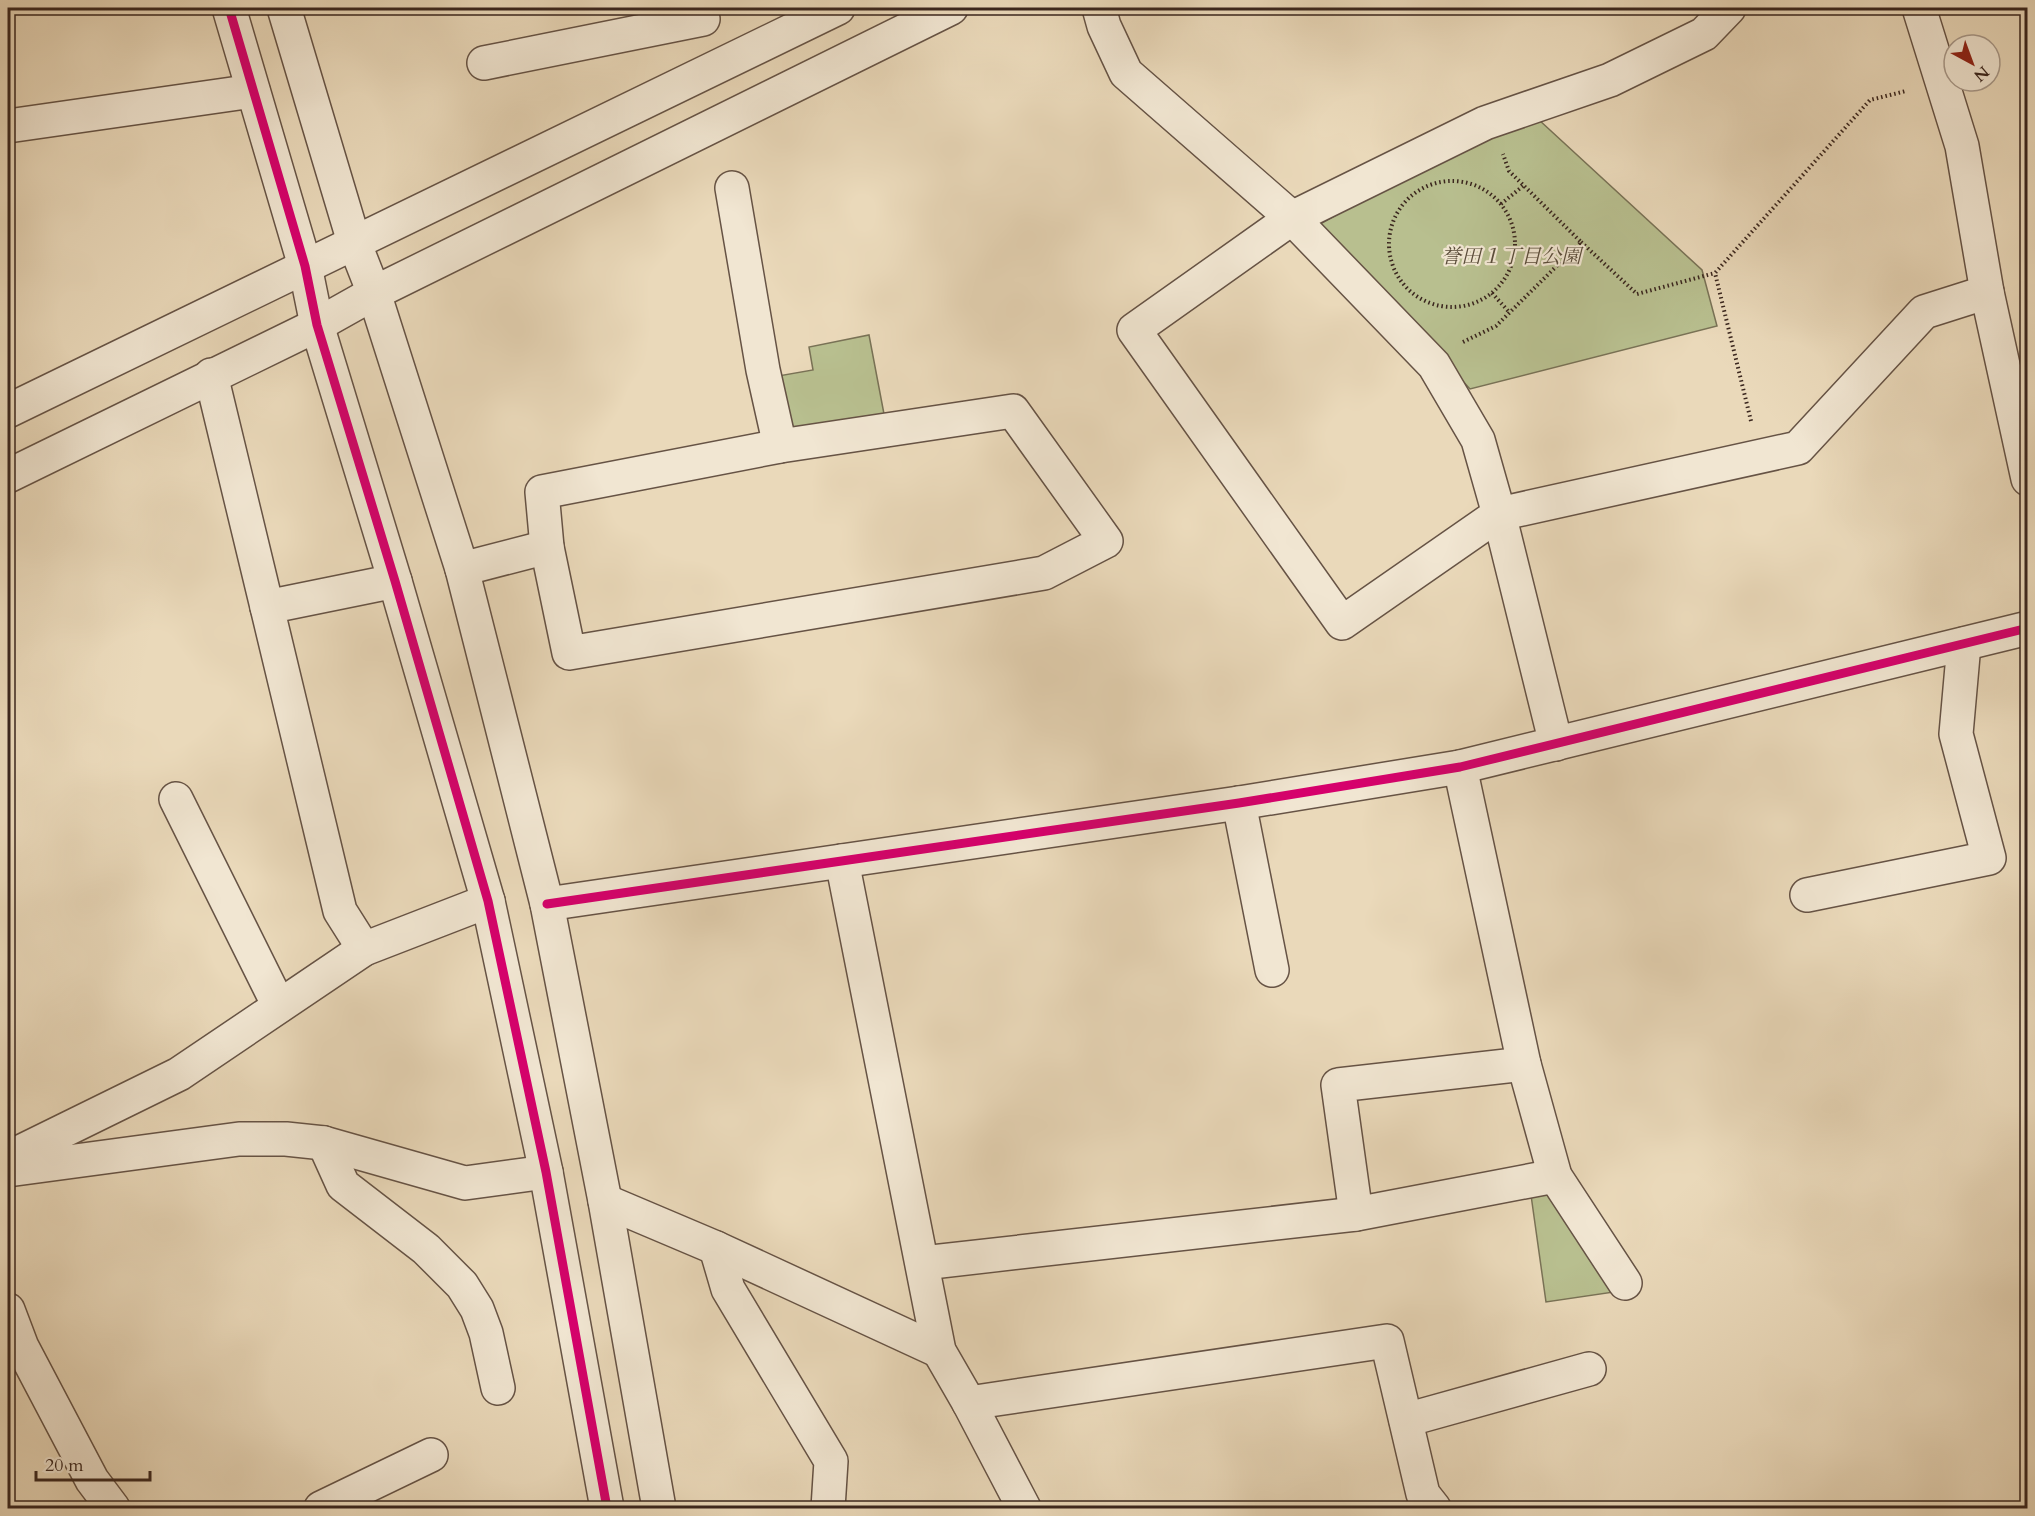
<svg xmlns="http://www.w3.org/2000/svg" width="2035" height="1516" viewBox="0 0 2035 1516" font-family="Cardo,'Noto Serif JP',serif">
  <rect width="100%" height="100%" fill="#ead9ba"/>
  <filter id="stains"><feTurbulence type="fractalNoise" baseFrequency=".00333" numOctaves="4"/><feColorMatrix values="0 0 0 0 .2 0 0 0 0 .09 0 0 0 0 .02 0 0 0 .5 -.17"/></filter>
  <radialGradient id="worn" r=".72"><stop offset=".6" stop-color="#630" stop-opacity="0"/><stop offset="1" stop-color="#630" stop-opacity=".3"/></radialGradient>
  <g fill="#b8bf8f" stroke="#797256" stroke-width="1.5">
    <path d="M1538,119L1702,270L1717,326L1470,389L1320,224L1473,138Z"/>
    <path d="M869,335L884,414L789,432L778,376L813,370L809,347Z"/>
    <path d="M1549,1185L1614,1292L1546,1302L1530,1188Z"/>
  </g>
  <g fill="none" stroke-linecap="round" stroke-linejoin="round">
    <g stroke="#665345" stroke-width="36">
      <g id="minor">
        <path d="M229,8L305,266L317,325L395,581L488,901L546,1172L607,1508"/>
        <path d="M284,8L354,242L374,293L462,569L547,904L605,1201L659,1508"/>
        <path d="M1099,8L1104,26L1126,73L1292,218L1434,365L1478,440L1499,514L1556,744"/>
        <path d="M1729,8L1704,34L1610,80L1485,123L1292,218L1134,330L1342,623L1499,514L1798,448L1924,312L1987,292"/>
        <path d="M1919,8L1962,146L1987,292L2028,479"/>
        <path d="M484,63L703,19"/>
        <path d="M8,126L253,91"/>
        <path d="M732,188L763,370L780,446"/>
        <path d="M211,375L267,607"/>
        <path d="M8,411L838,8"/>
        <path d="M1013,411L1106,541L1044,573L569,653L547,547L542,492L780,446Z"/>
        <path d="M8,476L317,325L374,293L951,8"/>
        <path d="M462,569L547,547"/>
        <path d="M1460,767L1524,1064L1555,1176L1625,1283"/>
        <path d="M176,799L279,1006"/>
        <path d="M1239,803L1272,970"/>
        <path d="M842,861L939,1351L969,1403L1024,1508"/>
        <path d="M1807,895L1989,858L1956,734L1964,644"/>
        <path d="M547,904L1239,803L1460,767L2028,628"/>
        <path d="M364,949L340,911L267,607L395,581"/>
        <path d="M324,1143L343,1185L426,1249L462,1285L477,1309L486,1333L498,1388"/>
        <path d="M8,1158L179,1074L364,949L488,901"/>
        <path d="M8,1170L239,1139H286L324,1143L465,1183L546,1172"/>
        <path d="M605,1201L716,1248L939,1351"/>
        <path d="M1356,1214L1338,1085L1524,1064"/>
        <path d="M716,1248L728,1289L831,1461L828,1508"/>
        <path d="M923,1263L1356,1214L1555,1176"/>
        <path d="M8,1310L22,1347L92,1480L113,1508"/>
        <path d="M969,1403L1387,1341L1423,1494L1434,1508"/>
        <path d="M1406,1420L1589,1369"/>
        <path d="M321,1508L431,1455"/>
      </g>
    </g>
    <g stroke="#3a261e" stroke-width="4" stroke-dasharray="1.5 3" stroke-linecap="butt">
      <circle cx="1452" cy="244" r="63"/>
      <path d="M1501,204L1523,186"/>
      <path d="M1581,242L1637,294L1715,273"/>
      <path d="M1492,293L1509,312"/>
      <path d="M1463,342L1496,326L1581,242L1509,171L1503,154"/>
      <path d="M1751,421L1715,273L1870,100L1906,91"/>
    </g>
    <use href="#minor" stroke="#f1e6d2" stroke-width="33"/>
    <g stroke="#f1e6d2" stroke-width="13">
      <g id="cycleway">
        <path d="M229,8L305,266L317,325L395,581L488,901L546,1172L607,1508"/>
        <path d="M547,904L1239,803L1460,767L2028,628"/>
      </g>
    </g>
    <use href="#cycleway" stroke="#d6006c" stroke-width="9"/>
  </g>
  <g text-anchor="middle" stroke-width="4.5" stroke-linejoin="round" paint-order="stroke">
    <g font-size="20" font-style="italic" fill="#5a4c3a" stroke="#f1e6d2">
      <text x="1511" y="263">誉田１丁目公園</text>
    </g>
  </g>
  <rect width="2035" height="1516" fill="none" stroke="#ead9ba" stroke-width="30"/>
  <rect x="9" y="9" width="2017" height="1498" fill="none" stroke="#3a261e" stroke-width="3"/>
  <rect x="15" y="15" width="2005" height="1486" fill="none" stroke="#3a261e" stroke-width="1.5"/>
  <g transform="translate(1972 63) rotate(139)"><circle r="28" fill="#f1e6d2" stroke="#a8998a" stroke-width="1.5"/>
  <path d="M0-4.5L10 22L0 15L-10 22Z" fill="#8f2418"/>
  <text y="-9" font-size="16" font-weight="bold" text-anchor="middle" fill="#3a261e">N</text>
  </g>
  <path d="M36 1471v9h114v-9" fill="none" stroke="#3a261e" stroke-width="3"/>
  <text x="45" y="1471" font-size="18" fill="#3a261e" stroke="#f1e6d2" stroke-width="4.5" paint-order="stroke">20 m</text>
  <rect width="100%" height="100%" filter="url(#stains)"/>
  <rect width="100%" height="100%" fill="url(#worn)"/>
</svg>
